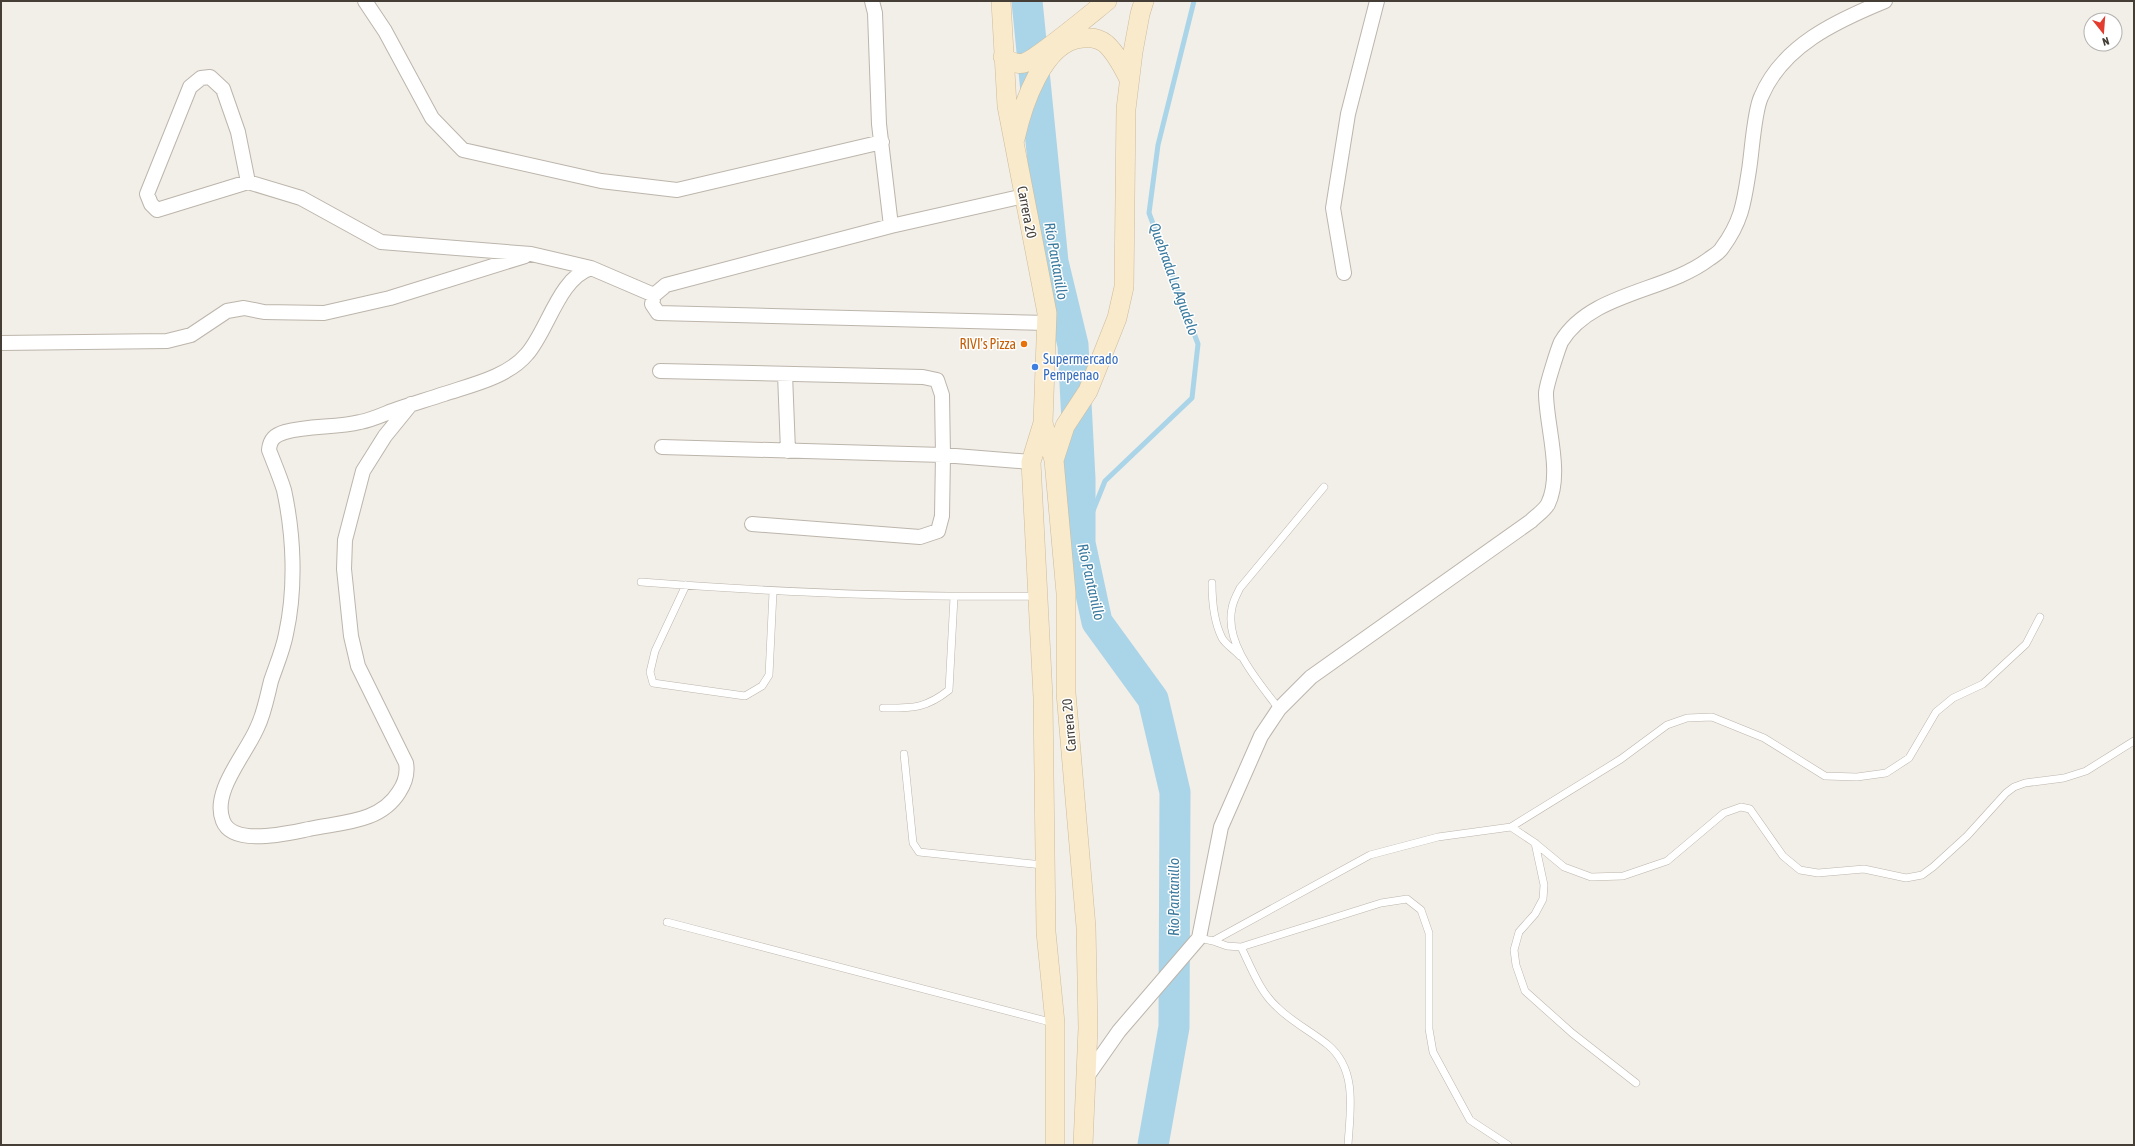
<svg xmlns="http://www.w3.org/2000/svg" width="2135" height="1146" font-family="'Asap Condensed',sans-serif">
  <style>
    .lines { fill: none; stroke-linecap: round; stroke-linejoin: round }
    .stream { stroke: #aad4e8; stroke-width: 5 }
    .river { stroke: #aad4e8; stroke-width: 31 }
    .service-casing { stroke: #bcb5ab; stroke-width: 8 }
    .minor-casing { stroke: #bcb5ab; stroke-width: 16 }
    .secondary-casing { stroke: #cdbc9c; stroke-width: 20 }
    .service { stroke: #fff; stroke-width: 7 }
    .minor { stroke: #fff; stroke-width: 14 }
    .secondary { stroke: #f9eacb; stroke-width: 19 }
    .food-dot { fill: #e8710a; stroke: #fff; stroke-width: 1.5 }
    .shop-dot { fill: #3f7fe0; stroke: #fff; stroke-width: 1.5 }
    .labels { text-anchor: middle; stroke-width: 3; stroke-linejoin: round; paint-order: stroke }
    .street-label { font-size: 14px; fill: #443e37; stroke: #fff }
    .food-label { font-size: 14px; fill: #c56008; stroke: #fff; text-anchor: end }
    .shop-label { font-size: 14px; fill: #366cbe; stroke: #fff; text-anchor: start }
    .water-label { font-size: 15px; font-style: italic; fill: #3a7a9e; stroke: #fff }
  </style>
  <rect width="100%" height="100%" fill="#f2eee8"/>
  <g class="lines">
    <path class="stream" d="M1080 543 1105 481 1192 398 1198 344 1149 213 1158 145 1194 1"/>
    <path class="river" d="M1027 1 1053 262 1073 345 1080 479V543L1097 622 1153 699 1175 792 1174 1027 1153 1145"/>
    <g class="service-casing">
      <path id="service" d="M641 582C773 592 905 598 1038 596
        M1212 583C1212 602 1214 622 1222 638 1226 645 1235 650 1240 656
        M686 585 655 651 650 672 653 683 745 696 762 686 769 675 773 592
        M883 708C912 708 925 709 949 690L954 597
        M1279 709C1259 682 1224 644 1232 608 1233 601 1237 594 1240 588L1324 487
        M904 754 913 843 919 852 1043 865
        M1511 827 1621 759 1667 725 1687 718 1712 717 1764 738 1825 776 1857 777 1886 773 1909 758 1936 712 1953 698 1983 684 2026 644 2040 617
        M1535 843 1544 885 1543 899 1535 914 1519 932 1514 950 1516 965 1525 991 1572 1033 1636 1083
        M667 922 1054 1023
        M1199 938 1213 941 1370 855 1438 837 1511 827 1535 843 1564 867 1591 877 1623 876 1667 861 1724 813 1741 807 1750 809 1783 856 1800 870 1818 873 1864 869 1906 878 1922 875 1933 867 1967 836 2006 793 2014 787 2025 783 2064 778 2086 771 2134 741
        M1213 941 1227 946 1241 947C1251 967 1260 992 1277 1007 1292 1022 1312 1032 1328 1045 1358 1070 1350 1111 1348 1145
        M1241 947 1381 903 1407 899 1421 910 1429 933V1029L1433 1052 1470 1120 1508 1145"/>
    </g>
    <g class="minor-casing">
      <path id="minor" d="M365 1 385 31 432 118 463 150 601 181 677 190 882 142
        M872 1 875 13 879 124 891 226
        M248 182 238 132 223 89 210 77 201 78 190 87 147 194 151 204 157 210 248 182 301 198 381 242 531 254 591 268 654 295
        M1024 196 891 226 666 285 654 295 652 304 658 313 1047 323
        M1344 273 1333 208 1348 114 1377 1
        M1 343 167 341 191 335 227 311 244 308 264 312 324 313 390 298 525 256
        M660 371 923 377 937 380 942 395 943 455 942 516 938 531 920 537 752 524
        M785 374 788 451
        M411 404 385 436 363 471 345 540 344 569 351 636 358 666 406 763C408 774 405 783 399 792 380 823 341 822 309 829 288 833 233 847 223 821 211 792 246 754 257 728 264 714 267 697 271 681 276 666 283 650 286 634 296 588 294 536 284 490 280 477 274 463 269 450 270 439 275 435 285 432 310 425 336 428 360 422 371 420 382 415 392 411 409 405 426 400 444 394 471 385 508 377 527 354 548 330 559 278 591 268
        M662 447 943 455 1031 462
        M1086 1078 1119 1031 1199 938 1221 827 1261 736 1279 709 1311 677 1531 521C1536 516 1545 510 1548 504 1563 473 1546 425 1546 393 1546 386 1558 349 1561 342 1591 292 1666 292 1709 259 1713 256 1719 253 1722 248 1742 221 1744 202 1749 170 1752 152 1754 112 1761 97 1782 46 1836 21 1885 1"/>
    </g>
    <g class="secondary-casing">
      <path id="secondary" d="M1001 1 1007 106 1047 313 1043 423 1031 462 1043 697 1046 932 1055 1023V1145
        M1003 57C1009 61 1016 65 1024 63 1037 59 1093 12 1107 1
        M1015 139C1022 107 1043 40 1083 38 1091 37 1099 38 1106 44 1116 53 1123 67 1129 79
        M1043 423 1054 460 1066 593V693L1086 927 1088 1028 1083 1145
        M1054 460 1065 426 1088 391 1104 351 1117 318 1124 287 1126 109 1133 52 1140 14 1144 1"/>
    </g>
    <use href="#service" class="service"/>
    <use href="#minor" class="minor"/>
    <use href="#secondary" class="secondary"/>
  </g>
  <circle class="food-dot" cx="1024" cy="344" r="4"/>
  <circle class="shop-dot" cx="1035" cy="367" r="4"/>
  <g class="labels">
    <g class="street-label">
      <text transform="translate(1027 212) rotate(79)" y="5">Carrera 20</text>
      <text transform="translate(1069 725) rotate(-95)" y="5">Carrera 20</text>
    </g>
    <g class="food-label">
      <text x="1016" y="349">RIVI's Pizza</text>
    </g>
    <g class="shop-label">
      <text x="1043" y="364">Supermercado<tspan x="1043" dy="16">Pempenao</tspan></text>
    </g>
    <g class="water-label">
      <text transform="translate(1056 261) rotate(80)" y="5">Río Pantanillo</text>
      <text transform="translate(1174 279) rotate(70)" y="5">Quebrada La Agudelo</text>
      <text transform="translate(1091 582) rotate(77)" y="5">Río Pantanillo</text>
      <text transform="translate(1174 897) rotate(-90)" y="5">Río Pantanillo</text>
    </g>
  </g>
  <rect width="2135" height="1146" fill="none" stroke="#443e37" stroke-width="4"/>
  <g transform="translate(2103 32) rotate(163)"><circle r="19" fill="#ffffff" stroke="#b4b2af"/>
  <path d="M0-3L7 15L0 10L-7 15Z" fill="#e33b2e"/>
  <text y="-6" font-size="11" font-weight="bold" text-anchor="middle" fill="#443e37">N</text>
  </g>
</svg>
